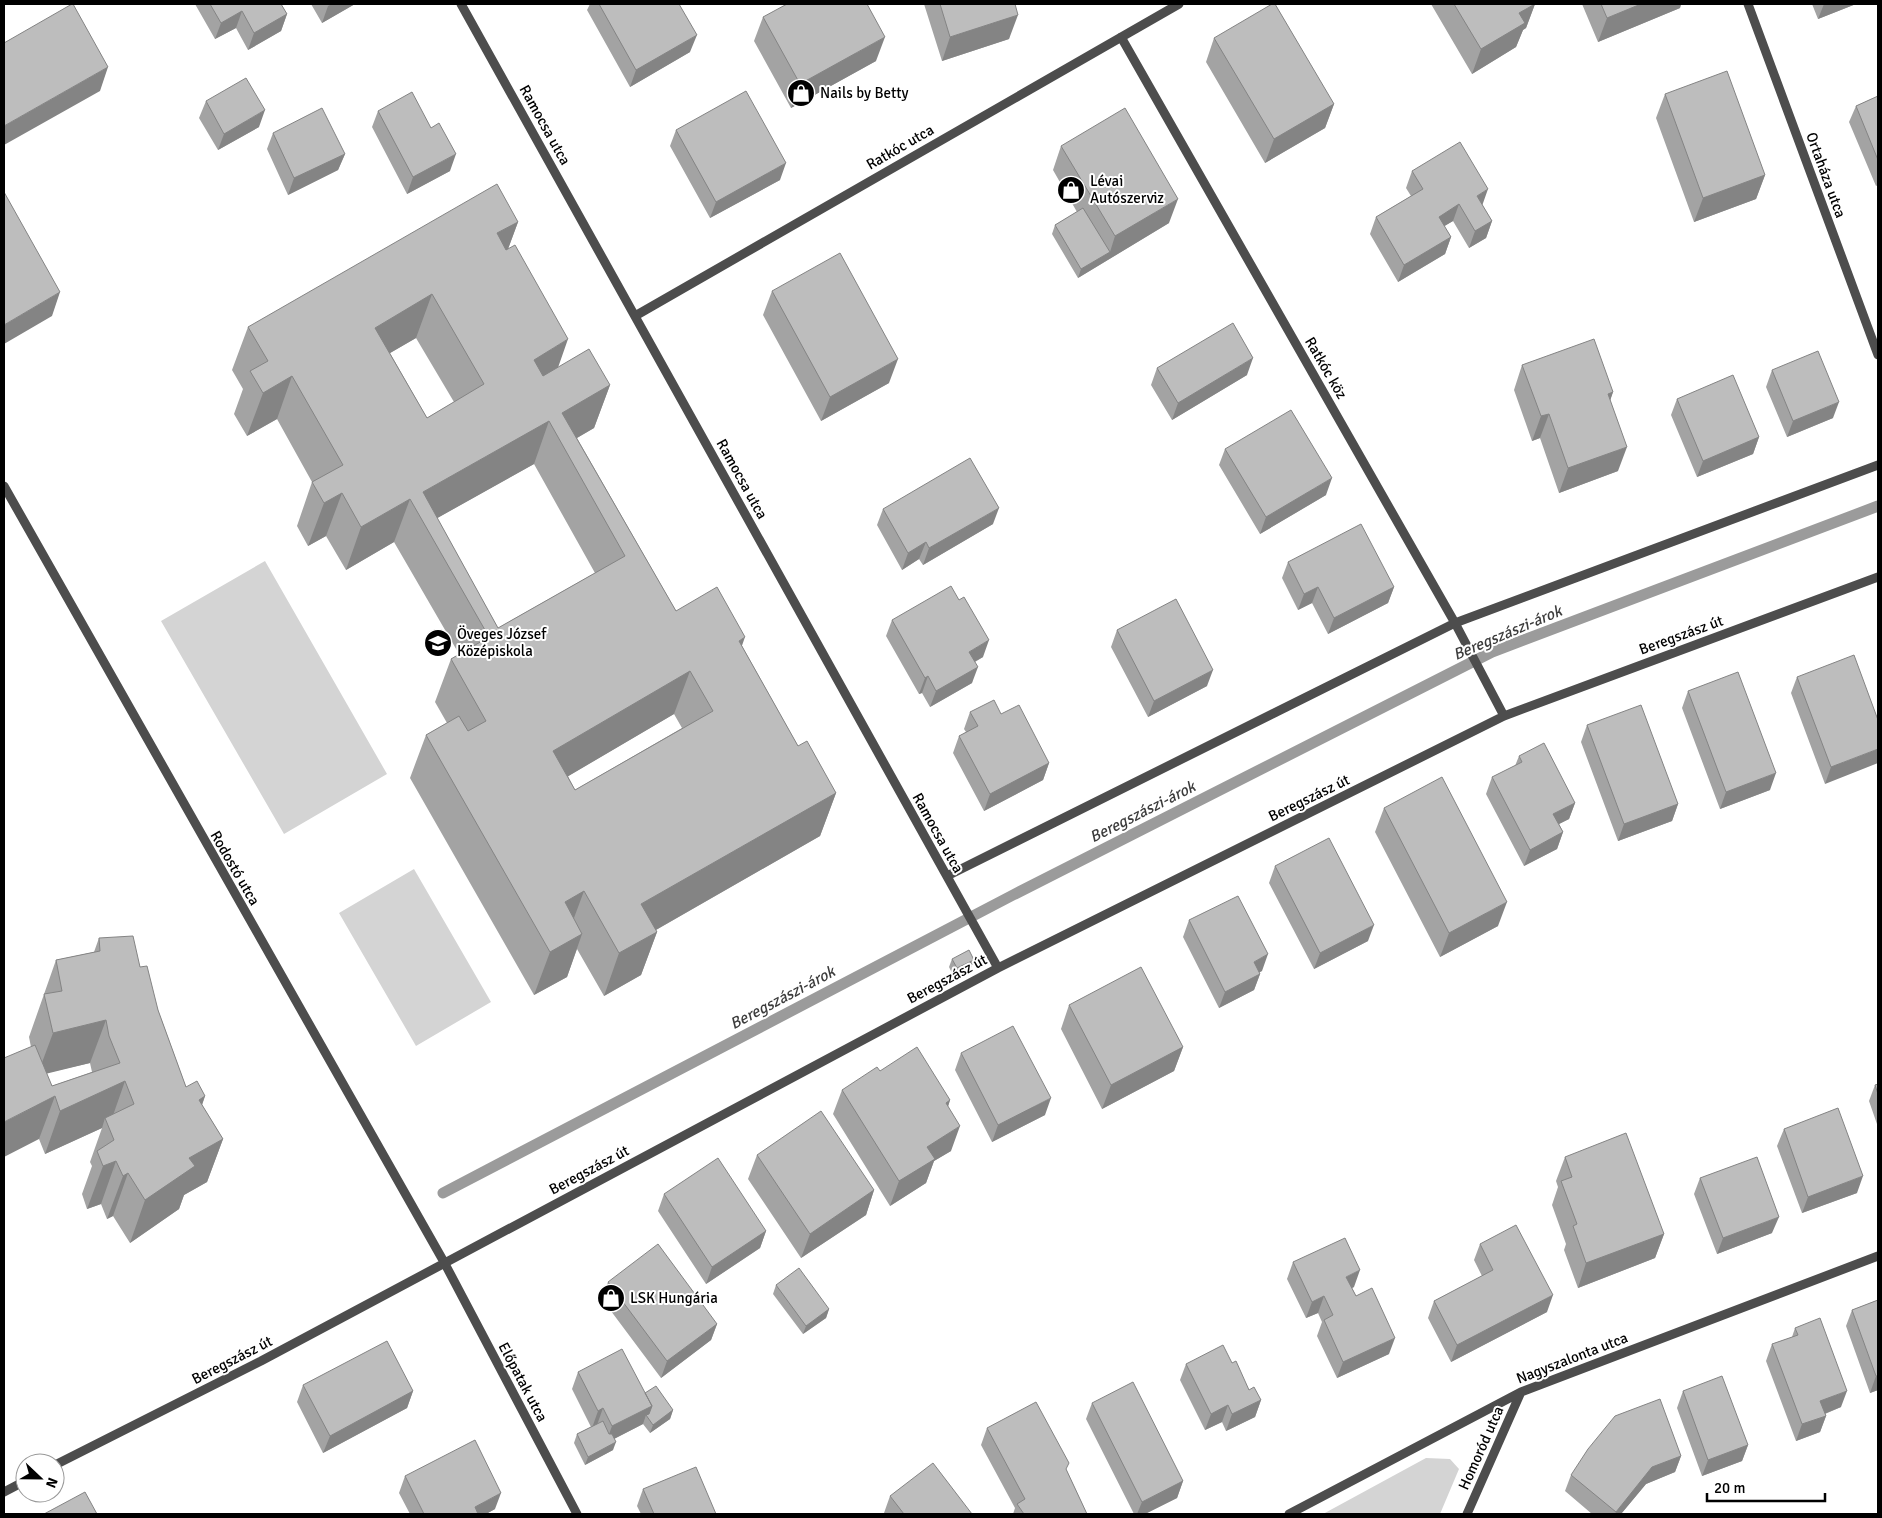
<svg xmlns="http://www.w3.org/2000/svg" width="1882" height="1518" font-family="Signika,sans-serif">
  <style>
    .green { fill: #d4d4d4 }
    .lines { fill: none; stroke-linecap: round; stroke-linejoin: round }
    .stream { stroke: #9b9b9b; stroke-width: 11 }
    .minor { stroke: #4d4d4d; stroke-width: 9 }
    .wall { fill: #a3a3a3; fill-rule: evenodd }
    .shaded-wall { fill: #848484 }
    .building { fill: #bdbdbd; stroke: #848484; fill-rule: evenodd }
    .labels { text-anchor: middle; stroke-width: 4; stroke-linejoin: round; paint-order: stroke }
    .poi-label { font-size: 15px; fill: #000; stroke: #fff; text-anchor: start }
    .street-label { font-size: 15px; fill: #000; stroke: #fff }
    .water-label { font-size: 16px; font-style: italic; fill: #3c3c3c; stroke: #fff }
  </style>
  <rect width="100%" height="100%" fill="#fff"/>
  <path class="green" d="M265 561 387 774 284 834 161 621Z
    M414 869 491 1002 416 1046 339 913Z
    M1426 1458 1450 1459 1459 1469 1440 1514H1323Z"/>
  <g class="lines">
    <path class="stream" d="M443 1193 1013 895 1492 652 1878 506"/>
    <path class="minor" d="M461 4 998 968
      M1748 4 1878 355
      M1121 37 1455 623 1504 716
      M635 316 1179 4
      M4 486 444 1262 577 1514
      M947 876 1455 623 1878 465
      M55 1465 261 1361 998 968 1504 716 1878 577
      M4 1492 25 1481
      M1289 1514 1521 1392 1878 1256
      M1467 1514 1521 1392"/>
  </g>
  <path class="wall" d="M195 4H281L287 14 281 31 248 50 236 28 215 39Z
    M311 4H355L322 23Z
    M590 4H679L690 52 630 87 587 10Z
    M924 4H1015L1009 39 942 61Z
    M1431 4H1535L1526 28 1523 30 1516 47 1472 74Z
    M1582 4H1681L1680 8 1598 42Z
    M1812 4H1856L1818 19Z
    M763 17 876 61 791 108 754 41Z
    M1214 38 1334 104 1325 128 1265 163 1206 62Z
    M1665 94 1765 175 1756 199 1694 222 1656 118Z
    M1878 96V185L1876 186 1849 122 1856 106Z
    M206 101 259 127 218 150 199 118Z
    M378 111 450 171 407 194 372 127Z
    M676 130 780 180 710 218 670 146Z
    M273 133 345 154 338 170 288 195 267 149Z
    M1061 146 1169 223 1078 278 1052 234 1055 225 1077 212 1053 170Z
    M1412 171 1482 205 1492 221 1486 238 1469 248 1453 221 1444 226 1451 237 1445 254 1398 282 1370 234 1376 217 1411 196 1406 188Z
    M518 222 508 249 558 367 610 385 594 428 577 438 676 611 742 646 798 746 836 793 820 836 656 930 657 932 641 975 604 996 577 949 567 977 534 995 410 778 426 735 447 723 435 702 451 659 459 654 394 542 346 570 326 536 308 546 297 526 312 482 277 419 247 436 234 414 243 389 232 370 248 327ZM416 338 454 402 427 418 390 353ZM534 464 595 573 498 628 437 518ZM674 714 682 728 575 790 568 776Z
    M772 291 889 383 821 421 763 315Z
    M1522 365 1613 392 1610 400 1618 471 1559 493 1540 438 1532 441 1514 390Z
    M1157 368 1247 375 1172 420 1151 385Z
    M1772 370 1833 418 1787 437 1766 387Z
    M1677 399 1759 437 1753 454 1697 477 1671 415Z
    M1225 449 1326 495 1260 534 1219 465Z
    M883 509 993 524 923 565 919 559 902 570 877 525Z
    M1288 562 1394 587 1388 603 1328 634 1312 603 1298 610 1282 578Z
    M892 620 983 657 975 662 972 683 930 707 922 693 919 694 886 636Z
    M1117 630 1207 686 1148 717 1111 647Z
    M1797 677 1878 720 1825 784 1791 693Z
    M1688 691 1770 790 1720 809 1682 708Z
    M970 712 1001 714 1049 763 1043 780 984 811 953 753 959 736 966 732 964 729Z
    M1587 725 1678 804 1672 821 1618 841 1581 742Z
    M1519 756 1575 803 1569 819 1559 824 1563 832 1557 849 1524 866 1486 794 1492 777 1515 766Z
    M1384 808 1498 926 1440 957 1375 832Z
    M1275 866 1368 941 1314 969 1269 883Z
    M1189 920 1262 971 1259 972 1260 974 1254 990 1219 1008 1183 937Z
    M99 938 140 967 158 1010 186 1087 205 1096 202 1105 223 1139 207 1182 184 1195 179 1209 130 1243 113 1216 107 1219 101 1204 87 1209 82 1194 92 1166 90 1162 102 1128 45 1154 39 1139 31 1047 29 1037 56 960 94 952ZM90 1063 92 1072 52 1086 46 1073Z
    M952 959 974 960 971 968 954 977 949 967Z
    M1069 1005 1183 1047 1174 1071 1102 1109 1061 1029Z
    M961 1053 1045 1115 992 1142 955 1070Z
    M880 1071 950 1100 948 1107 951 1151 934 1161 926 1183 890 1206 833 1114 842 1090Z
    M1878 1084V1127L1869 1101 1875 1085Z
    M1784 1129 1857 1193 1802 1213 1777 1146Z
    M757 1155 874 1190 866 1215 801 1258 748 1179Z
    M1565 1157 1664 1234 1655 1258 1578 1288 1564 1250 1566 1244 1552 1205 1558 1187 1556 1181Z
    M1700 1178 1772 1233 1717 1254 1694 1194Z
    M664 1194 766 1231 760 1248 706 1284 658 1211Z
    M1480 1244 1547 1312 1451 1362 1428 1318 1434 1301 1482 1276 1474 1260Z
    M1293 1262 1354 1287 1352 1288 1356 1296 1389 1354 1337 1378 1317 1336 1322 1322 1318 1313 1306 1318 1287 1279Z
    M608 1282 717 1324 711 1340 661 1378 602 1299Z
    M776 1285 829 1309 826 1318 803 1334 773 1294Z
    M1878 1300V1390L1870 1393 1846 1326 1852 1310Z
    M1795 1328 1841 1407 1825 1414 1826 1416 1820 1432 1796 1441 1766 1361 1772 1344 1792 1337Z
    M1232 1363 1249 1390 1261 1400 1255 1417 1226 1431 1222 1422 1205 1430 1180 1380 1186 1364Z
    M578 1372 645 1393 673 1410 670 1419 650 1433 643 1424 614 1439 613 1450 585 1465 574 1443 577 1434 591 1427 572 1389Z
    M303 1385 413 1391 407 1408 323 1453 297 1402Z
    M1683 1391 1748 1445 1742 1461 1702 1476 1677 1408Z
    M1092 1403 1183 1481 1177 1498 1145 1514H1134L1086 1419Z
    M987 1428 1066 1469 1087 1514H1013L1015 1508 981 1445Z
    M1681 1456 1675 1472 1646 1484 1621 1514H1592L1565 1491 1571 1475Z
    M405 1476 495 1509 486 1514H410L399 1493Z
    M643 1489 716 1514H641L637 1506Z
    M890 1496 972 1514H885L884 1513Z"/>
  <path class="shaded-wall" d="M332 4H355L322 23 328 6Z
    M1535 4 1526 28 1523 30 1516 47 1472 74 1481 49 1519 13Z
    M1641 4H1681L1680 8 1598 42 1607 18Z
    M1824 4H1856L1818 19Z
    M242 11 236 28 215 39 221 23Z
    M287 14 281 31 248 50 254 33Z
    M1018 15 1009 39 942 61 950 37Z
    M697 35 690 52 630 87 636 70Z
    M885 37 876 61 791 108 800 84Z
    M108 67 100 91 4 145V126Z
    M1334 104 1325 128 1265 163 1274 139Z
    M265 110 259 127 218 150 224 134Z
    M345 154 338 170 288 195 294 178Z
    M456 154 450 171 407 194 413 177Z
    M786 163 780 180 710 218 716 202Z
    M1765 175 1756 199 1694 222 1703 198Z
    M1488 189 1482 206 1477 196Z
    M1178 199 1169 223 1078 278 1081 269 1110 252 1115 236Z
    M1459 204 1453 221 1433 233 1439 217Z
    M1492 221 1486 238 1469 248 1475 231Z
    M518 222 502 265 497 233Z
    M1451 237 1445 254 1398 282 1404 265Z
    M60 292 52 316 4 344V325Z
    M432 294 416 338 359 371 375 328Z
    M568 339 553 382 518 403 534 360Z
    M1253 358 1247 375 1172 420 1178 403Z
    M898 359 889 383 821 421 830 397Z
    M292 376 277 419 247 436 263 393Z
    M610 385 594 428 563 446 562 413Z
    M1613 392 1605 416 1608 394Z
    M1839 402 1833 418 1787 437 1793 421Z
    M1549 414 1540 438 1532 441 1541 416Z
    M549 421 534 464 425 525 423 492Z
    M1759 437 1753 454 1697 477 1703 461Z
    M1627 447 1618 471 1559 493 1568 468Z
    M1332 478 1326 495 1260 534 1266 517Z
    M342 493 326 536 308 546 324 503Z
    M410 499 394 542 346 570 361 527Z
    M999 508 993 524 923 565 929 548Z
    M926 542 919 559 902 570 908 553Z
    M1318 587 1312 603 1298 610 1304 594Z
    M1394 587 1388 603 1328 634 1334 618Z
    M745 637 730 680 739 641Z
    M989 640 983 657 963 668 969 652Z
    M978 667 972 683 930 707 936 691Z
    M1213 670 1207 686 1148 717 1154 701Z
    M690 671 674 714 538 794 553 751Z
    M928 676 922 693 919 694 925 678Z
    M1878 749V763L1825 784 1831 767Z
    M1049 763 1043 780 984 811 990 794Z
    M1776 773 1770 790 1720 809 1726 792Z
    M836 793 820 836 626 947 641 904Z
    M1575 803 1569 819 1547 830 1553 814Z
    M1678 804 1672 821 1618 841 1624 824Z
    M1563 832 1557 849 1524 866 1530 850Z
    M584 891 568 934 565 902Z
    M1507 902 1498 926 1440 957 1449 933Z
    M1374 925 1368 941 1314 969 1320 953Z
    M657 932 641 975 604 996 619 953Z
    M582 934 567 977 534 995 550 952Z
    M1268 954 1262 971 1248 978 1254 962Z
    M974 960 971 968 954 977 957 968Z
    M1260 974 1254 990 1219 1008 1225 992Z
    M106 1020 90 1063 37 1076 53 1033Z
    M1183 1047 1174 1071 1102 1109 1111 1085Z
    M125 1081 110 1124 105 1118 102 1128 45 1154 60 1111Z
    M55 1096 39 1139 4 1157V1122Z
    M205 1096 190 1139 199 1100Z
    M1051 1098 1045 1115 992 1142 998 1125Z
    M950 1100 942 1124 946 1103Z
    M960 1126 951 1151 934 1161 926 1183 890 1206 899 1181 927 1147Z
    M223 1139 207 1182 184 1195 179 1209 130 1243 145 1200 189 1158Z
    M116 1161 101 1204 87 1209 103 1166Z
    M128 1173 113 1216 107 1219 123 1176Z
    M1863 1176 1857 1193 1802 1213 1808 1197Z
    M874 1190 866 1215 801 1258 810 1234Z
    M1779 1217 1772 1233 1717 1254 1723 1238Z
    M766 1231 760 1248 706 1284 712 1267Z
    M1664 1234 1655 1258 1578 1288 1586 1263Z
    M1360 1270 1354 1287 1340 1293 1346 1277Z
    M1553 1295 1547 1312 1451 1362 1457 1345Z
    M1324 1296 1318 1313 1306 1318 1312 1302Z
    M829 1309 826 1318 803 1334 806 1326Z
    M717 1324 711 1340 661 1378 667 1361Z
    M1395 1338 1389 1354 1337 1378 1343 1362Z
    M1876 1376H1878V1390L1870 1393Z
    M413 1391 407 1408 323 1453 330 1436Z
    M1847 1391 1841 1407 1814 1418 1820 1401Z
    M1261 1400 1255 1417 1226 1431 1232 1414Z
    M1228 1405 1222 1422 1205 1430 1211 1414Z
    M652 1406 648 1418 646 1415 643 1424 606 1443 612 1426Z
    M603 1408 597 1425 592 1428 598 1411Z
    M673 1410 670 1419 650 1433 653 1425Z
    M1826 1416 1820 1432 1796 1441 1802 1424Z
    M616 1442 613 1450 585 1465 588 1457Z
    M1748 1445 1742 1461 1702 1476 1708 1460Z
    M1681 1456 1675 1472 1646 1484 1621 1514H1615L1616 1512 1652 1467Z
    M1183 1481 1177 1498 1145 1514H1137L1142 1502Z
    M501 1493 495 1509 486 1514H472L475 1507Z"/>
  <path class="building" d="M72 4H73L108 67 4 126V43Z
    M210 4H281L287 14 254 33 242 11 221 23Z
    M599 4H679L697 35 636 70Z
    M787 4H867L885 37 800 84 763 17Z
    M940 4H1015L1018 15 950 37Z
    M1272 4H1275L1334 104 1274 139 1214 38Z
    M1454 4H1535L1519 13 1525 23 1481 49Z
    M1601 4H1641L1607 18Z
    M1727 71 1765 175 1703 198 1665 94Z
    M246 78 265 110 224 134 206 101Z
    M746 91 786 163 716 202 676 130Z
    M412 92 431 128 439 123 456 154 413 177 378 111Z
    M1878 96V160L1856 106Z
    M322 108 345 154 294 178 273 133Z
    M1125 108 1178 199 1115 236 1061 146Z
    M1460 142 1488 189 1477 196 1492 221 1475 231 1459 204 1439 217 1451 237 1404 265 1376 217 1423 189 1412 171Z
    M497 184 518 222 497 233 506 250 515 245 568 339 534 360 543 376 589 349 610 385 562 413 676 611 717 587 745 637 739 641 798 746 807 741 836 793 641 904 657 932 619 953 584 891 565 902 582 934 550 952 426 735 459 716 468 731 486 721 451 659 489 637 410 499 361 527 342 493 324 503 312 482 343 465 292 376 263 393 250 371 268 361 248 327ZM432 294 484 384 427 418 375 328ZM549 421 625 556 498 628 423 492ZM690 671 713 711 575 790 553 751Z
    M4 192 60 292 4 325Z
    M1083 208 1110 252 1081 269 1055 225Z
    M840 253 898 359 830 397 772 291Z
    M1233 323 1253 358 1178 403 1157 368Z
    M1594 339 1613 392 1608 394 1627 447 1568 468 1549 414 1541 416 1522 365Z
    M1818 351 1839 402 1793 421 1772 370Z
    M1733 375 1759 437 1703 461 1677 399Z
    M1291 410 1332 478 1266 517 1225 449Z
    M970 458 999 508 929 548 926 542 908 553 883 509Z
    M1361 524 1394 587 1334 618 1318 587 1304 594 1288 562Z
    M951 586 959 600 964 597 989 640 969 652 978 667 936 691 928 676 925 678 892 620Z
    M1176 599 1213 670 1154 701 1117 630Z
    M1854 655 1878 720V749L1831 767 1797 677Z
    M1738 672 1776 773 1726 792 1688 691Z
    M994 700 1001 714 1019 705 1049 763 990 794 959 736 978 726 970 712Z
    M1641 705 1678 804 1624 824 1587 725Z
    M1544 743 1575 803 1553 814 1563 832 1530 850 1492 777 1522 762 1519 756Z
    M1442 777 1507 902 1449 933 1384 808Z
    M1329 838 1374 925 1320 953 1275 866Z
    M1238 896 1268 954 1254 962 1260 974 1225 992 1189 920Z
    M133 936 140 967 147 966 158 1010 186 1087 197 1081 205 1096 199 1100 223 1139 189 1158 195 1166 145 1200 128 1173 123 1176 116 1161 103 1166 97 1151 114 1140 105 1118 134 1104 125 1081 60 1111 55 1096 4 1122V1058L35 1045 52 1086 120 1063 109 1036 106 1020 53 1033 44 994 62 991 56 960 100 951 99 938Z
    M969 950 974 960 957 968 952 959Z
    M1141 967 1183 1047 1111 1085 1069 1005Z
    M1013 1026 1051 1098 998 1125 961 1053Z
    M917 1047 950 1100 946 1103 960 1126 927 1147 935 1159 899 1181 842 1090 877 1067 880 1071Z
    M1878 1084V1094L1875 1085Z
    M1838 1108 1863 1176 1808 1197 1784 1129Z
    M821 1111 874 1190 810 1234 757 1155Z
    M1626 1133 1664 1234 1586 1263 1573 1226 1577 1224 1561 1181 1572 1177 1565 1157Z
    M1757 1157 1779 1217 1723 1238 1700 1178Z
    M718 1158 766 1231 712 1267 664 1194Z
    M1516 1225 1553 1295 1457 1345 1434 1301 1493 1270 1480 1244Z
    M1345 1238 1360 1270 1346 1277 1356 1296 1372 1288 1395 1338 1343 1362 1324 1320 1333 1315 1324 1296 1312 1302 1293 1262Z
    M658 1244 717 1324 667 1361 608 1282Z
    M799 1268 829 1309 806 1326 776 1285Z
    M1878 1300V1376H1876L1852 1310Z
    M1820 1318 1847 1391 1820 1401 1826 1416 1802 1424 1772 1344 1798 1335 1795 1328Z
    M387 1341 413 1391 330 1436 303 1385Z
    M1223 1345 1232 1363 1236 1361 1249 1390 1254 1387 1261 1400 1232 1414 1228 1405 1211 1414 1186 1364Z
    M622 1349 652 1406 612 1426 603 1408 598 1411 578 1372Z
    M1722 1376 1748 1445 1708 1460 1683 1391Z
    M1133 1382 1183 1481 1142 1502 1092 1403Z
    M656 1386 673 1410 653 1425 646 1415 649 1414 652 1406 645 1393Z
    M1660 1399 1681 1456 1652 1467 1616 1512 1571 1475 1588 1449 1615 1416Z
    M1036 1402 1069 1463 1066 1469 1087 1514H1024L1017 1504 1025 1499 987 1428Z
    M603 1421 609 1434H612L616 1442 588 1457 577 1434Z
    M475 1440 501 1493 475 1507 478 1514H424L405 1476Z
    M933 1463 972 1514H904L890 1496Z
    M696 1467 716 1514H654L643 1489Z
    M85 1492 97 1514H44Z"/>
  <defs>
    <g id="shop-disc" transform="scale(1.4375)"><circle r="9.5" fill="#000" stroke="#fff"/><path d="M-5-2.5h2.3a2.7 3.5 0 0 1 5.4 0H5L5.5 6h-11ZM-1.5-2.5h3a1.5 2.3 0 0 0-3 0Z" fill="#fff"/></g>
    <g id="school-disc" transform="scale(1.4375)"><circle r="9.5" fill="#000" stroke="#fff"/><path d="M0-5L7-2L0 1L-7-2ZM-4 1L0 2.5L4 1V4Q0 6-4 4Z" fill="#fff"/></g>
  </defs>
  <g fill-rule="evenodd">
    <use href="#shop-disc" x="801" y="93"/>
    <use href="#shop-disc" x="1071" y="190"/>
    <use href="#school-disc" x="438" y="643"/>
    <use href="#shop-disc" x="611" y="1298"/>
  </g>
  <g class="labels">
    <g class="poi-label">
      <text x="820" y="98">Nails by Betty</text>
      <text x="1090" y="186">Lévai<tspan x="1090" dy="17">Autószerviz</tspan></text>
      <text x="457" y="639">Öveges József<tspan x="457" dy="17">Középiskola</tspan></text>
      <text x="630" y="1303">LSK Hungária</text>
    </g>
    <g class="street-label">
      <text transform="translate(545 125) rotate(61)" y="5">Ramocsa utca</text>
      <text transform="translate(900 147) rotate(-30)" y="5">Ratkóc utca</text>
      <text transform="translate(1826 175) rotate(70)" y="5">Ortaháza utca</text>
      <text transform="translate(1326 368) rotate(60)" y="5">Ratkóc köz</text>
      <text transform="translate(742 479) rotate(61)" y="5">Ramocsa utca</text>
      <text transform="translate(1681 635) rotate(-20)" y="5">Beregszász út</text>
      <text transform="translate(1309 798) rotate(-26)" y="5">Beregszász út</text>
      <text transform="translate(938 833) rotate(61)" y="5">Ramocsa utca</text>
      <text transform="translate(235 868) rotate(60)" y="5">Rodostó utca</text>
      <text transform="translate(947 979) rotate(-28)" y="5">Beregszász út</text>
      <text transform="translate(589 1170) rotate(-28)" y="5">Beregszász út</text>
      <text transform="translate(1572 1358) rotate(-21)" y="5">Nagyszalonta utca</text>
      <text transform="translate(232 1360) rotate(-27)" y="5">Beregszász út</text>
      <text transform="translate(523 1382) rotate(62)" y="5">Előpatak utca</text>
      <text transform="translate(1481 1448) rotate(-66)" y="5">Homoród utca</text>
    </g>
    <g class="water-label">
      <text transform="translate(1507 632) rotate(-23)" y="6">Beregszászi-árok</text>
      <text transform="translate(1142 811) rotate(-27)" y="6">Beregszászi-árok</text>
      <text transform="translate(782 997) rotate(-28)" y="6">Beregszászi-árok</text>
    </g>
  </g>
  <rect width="1882" height="1518" fill="none" stroke="#000000" stroke-width="10"/>
  <g transform="translate(40 1478) rotate(112)"><circle r="24" fill="#ffffff" stroke="#999999"/>
  <path d="M0-4L9 19L0 12L-9 19Z" fill="#000000"/>
  <text y="-8" font-size="14" font-weight="bold" text-anchor="middle" fill="#000000">N</text>
  </g>
  <path d="M1707 1493v8h118v-8" fill="none" stroke="#000000" stroke-width="2.5"/>
  <text x="1714" y="1493" font-size="15" fill="#000000" stroke="#ffffff" stroke-width="4" paint-order="stroke">20 m</text>
</svg>
